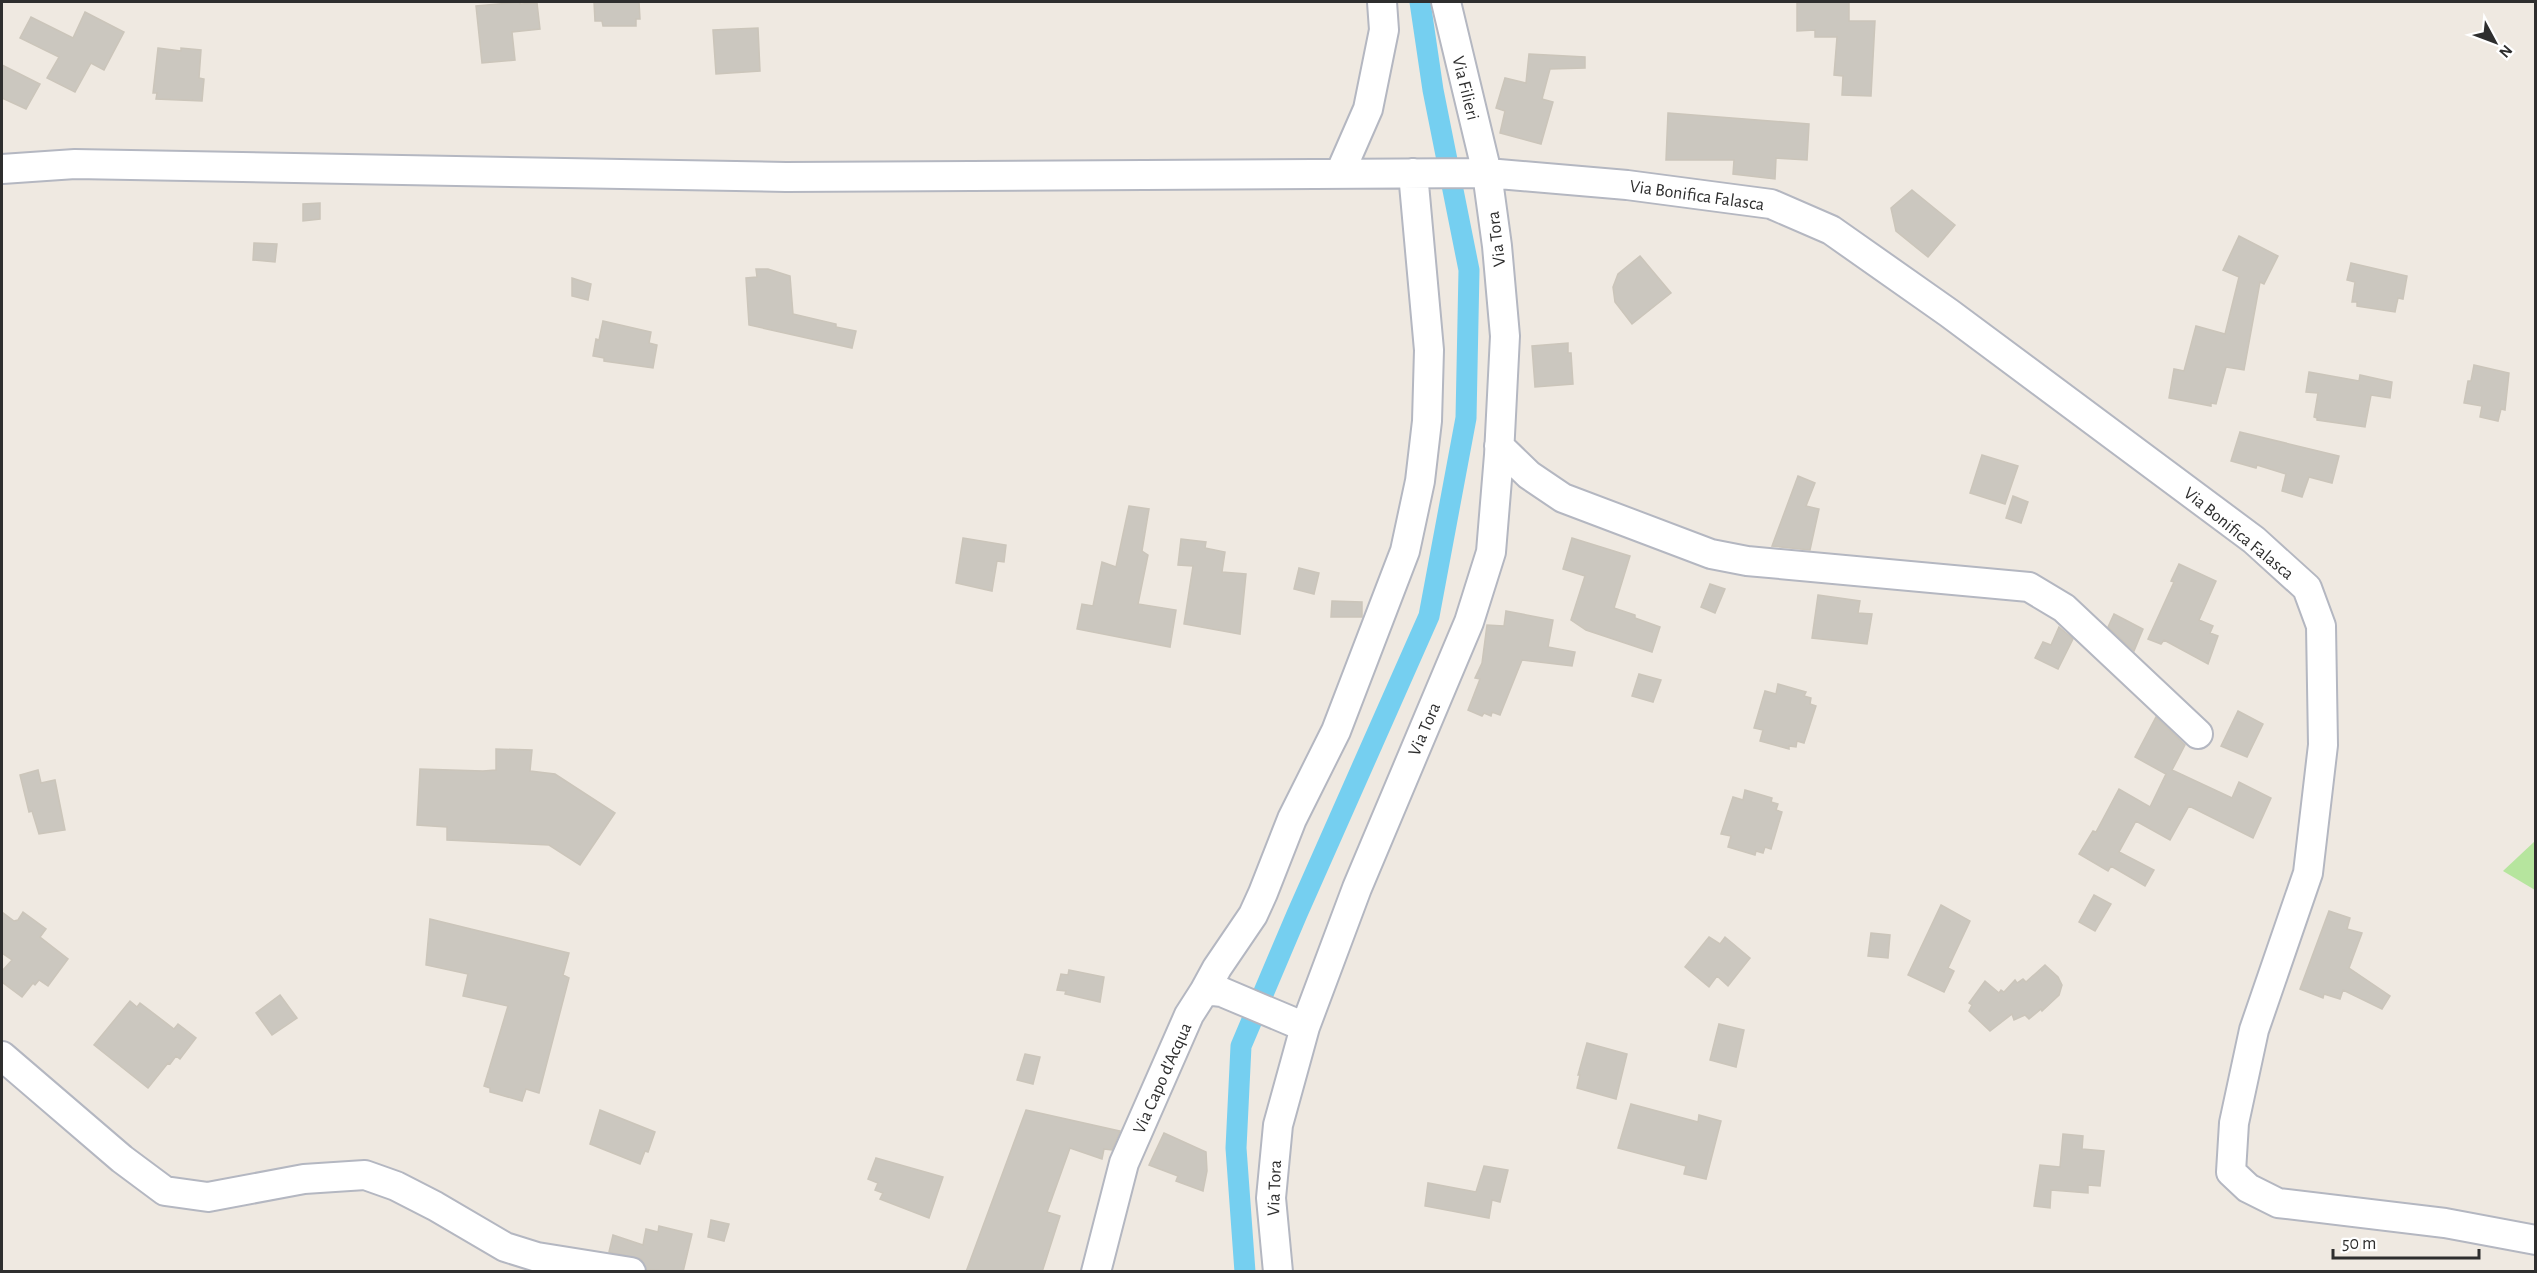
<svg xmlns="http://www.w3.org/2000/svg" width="2537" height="1273" font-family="'Alegreya Sans',sans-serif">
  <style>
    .green { fill: #b6e59e }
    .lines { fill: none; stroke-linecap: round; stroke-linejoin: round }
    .canal { stroke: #75cff0; stroke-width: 21 }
    .building { fill: #cbc7bf; stroke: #cbc5ba; stroke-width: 1.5 }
    .minor-casing { stroke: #b4b7c1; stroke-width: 32 }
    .minor { stroke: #fff; stroke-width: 28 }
    .labels { text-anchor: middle; stroke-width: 4.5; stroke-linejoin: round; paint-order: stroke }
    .street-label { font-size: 18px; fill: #2e2e2e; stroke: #fff }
  </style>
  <rect width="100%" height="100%" fill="#efe9e1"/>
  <path class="green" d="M2535 841V890L2503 871Z"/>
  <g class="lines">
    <path class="canal" d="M1245 1272 1236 1148 1241 1046 1297 914 1429 616 1466 418 1469 270 1433 90 1420 2"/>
  </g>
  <path class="building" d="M520 2V4L537 3 540 29 512 32 515 60 482 63 476 6Z
    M594 2H639L640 19H636V26H603L602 21H595Z
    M1797 2H1849V21H1875L1871 96 1842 95 1843 76 1834 75 1837 37H1815V30L1797 31Z
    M85 12 124 32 104 70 91 63 75 92 47 78 59 57 20 38 31 17 73 38Z
    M758 28 760 71 716 74 713 30Z
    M158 48 181 51V48L201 50 199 78 204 79 202 101 156 99 157 93H153Z
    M1529 54 1585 57V68L1550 69 1542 99 1553 102 1541 144 1500 133 1505 111 1496 108 1505 78 1526 83Z
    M2 65 40 84 26 109 2 98Z
    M1668 113 1809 124 1807 160 1776 158 1775 179 1733 174 1734 160H1666Z
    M1912 190 1955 225 1928 257 1896 231 1891 208Z
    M320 203V219L303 221V204Z
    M2239 236 2278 256 2264 284 2260 282 2244 370 2226 367 2216 404 2211 403V406L2169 398 2174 369 2184 371 2196 326 2225 334 2239 277 2223 270Z
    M254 243 277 244 275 262 253 260Z
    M1640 256 1671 293 1632 324 1615 302 1613 287 1618 274Z
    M2351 263 2407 276 2403 299 2398 298 2395 312 2357 306V302H2352L2355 282 2347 280Z
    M756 269H768L790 276 793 314 836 324V327L856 331 852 348 749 325 746 278 757 277Z
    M572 278 591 284 588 300 572 296Z
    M603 321 651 332 649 343 657 345 653 368 604 361V358L593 356 596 339 599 340Z
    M1568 343V353H1571L1573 384 1535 387 1532 346Z
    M2474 365 2509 373 2505 410 2501 409 2498 421 2480 417 2482 406 2464 403 2468 381H2471Z
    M2309 372 2359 381 2360 375 2392 382 2390 398 2371 395 2365 427 2317 420V418L2314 417 2318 393 2306 392Z
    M2240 432 2339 456 2332 483 2309 477 2302 497 2282 491 2286 474 2257 465 2256 468 2231 461Z
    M1982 455 2018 466 2005 504 1970 493Z
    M1798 476 1815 483 1806 506 1819 509 1810 550 1772 546Z
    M2013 496 2028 502 2021 523 2006 518Z
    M1129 506 1149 509 1142 551 1148 555 1138 604 1176 610 1170 647 1077 629 1082 604 1093 606 1102 562 1116 567Z
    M963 538 1006 545 1004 562 997 561 992 591 956 583Z
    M1572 538 1630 556 1614 608 1635 615V618L1660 627 1652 652 1586 630 1571 620 1585 576 1563 569Z
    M1181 539 1206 542 1205 548 1225 552 1222 572 1246 574 1240 634 1184 624 1193 566 1178 565Z
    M2179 564 2216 581 2199 620 2213 626 2210 633 2218 636 2208 664 2164 640 2161 644 2148 639 2174 582 2171 581Z
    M1299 568 1319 573 1314 594 1294 589Z
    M1710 584 1725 589 1715 613 1701 607Z
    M1818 595 1860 601 1858 613 1872 614 1867 644 1812 638Z
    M1332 601 1362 602V617H1331Z
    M1506 611 1553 620 1548 647 1575 652 1572 666 1522 660 1500 715 1492 712 1491 716 1484 713 1482 716 1468 710 1480 679 1475 678 1482 663 1487 625 1504 626Z
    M2114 614 2143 629 2134 651 2108 627Z
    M2059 627 2073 639 2058 669 2035 658 2043 642 2051 645Z
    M1639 674 1661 680 1653 702 1632 696Z
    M1778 684 1806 692 1804 696 1811 698 1810 704 1816 706 1804 743 1797 741 1796 747 1789 746V749L1760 741 1763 730 1754 728 1765 691 1776 694Z
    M2238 711 2263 724 2247 757 2221 746Z
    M2156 717 2185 745 2172 770 2232 798 2239 782 2271 798 2253 838 2189 806 2170 840 2136 821 2119 852 2154 870 2145 886 2111 866 2108 871 2079 854 2093 831 2096 832 2119 789 2150 807 2166 774 2135 757Z
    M496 749 532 750 530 771 555 774 615 813 580 865 549 845 447 840V827L417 825 420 769 483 771 496 770Z
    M38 770 41 783 55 780 65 830 39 834 32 811 29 812 20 775Z
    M1745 790 1772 798 1771 802 1778 804 1776 810 1782 812 1771 849 1765 847 1763 853 1756 851 1755 855 1728 847 1731 836 1721 834 1733 797 1743 800Z
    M2094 895 2111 904 2095 931 2079 922Z
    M1941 905 1970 921 1948 968 1954 971 1944 992 1908 975Z
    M2329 911 2350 918 2347 929 2362 933 2349 968 2390 996 2382 1009 2343 990 2340 999 2324 994 2323 998 2300 989Z
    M2 912 14 921 18 920 23 912 46 929 40 937 68 959 48 986 39 980 35 985 33 983 22 997 2 982V971L12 960 2 953Z
    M430 919 569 953 563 975 569 978 539 1093 526 1089 522 1101 490 1092V1088L484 1086 508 1006 463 996 468 974 426 965Z
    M1871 933 1890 935 1888 958 1868 956Z
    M1709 937 1720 944 1725 937 1750 958 1728 986 1717 976 1709 987 1685 967Z
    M2045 965 2058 977 2062 985 2059 995 2042 1011 2041 1009 2029 1019 2025 1015 2014 1020 2012 1014 1990 1031 1969 1011 1972 1005 1969 1003 1985 981 1999 993 2001 990 2004 992 2015 980 2017 983 2023 979 2026 982Z
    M1069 970 1104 977 1100 1002 1065 994 1066 991 1057 990 1061 974 1068 975Z
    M280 995 297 1018 272 1035 256 1013Z
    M130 1001 137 1007 140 1003 174 1029 178 1024 196 1038 180 1059 176 1056 170 1064 168 1063 148 1088 94 1045Z
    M1719 1024 1744 1030 1736 1067 1710 1060Z
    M1587 1043 1627 1054 1616 1099 1577 1088 1580 1075H1578Z
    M1025 1054 1040 1057 1033 1084 1017 1080Z
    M1631 1104 1698 1122 1699 1115 1721 1121 1706 1179 1684 1174 1686 1166 1618 1148Z
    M600 1110 655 1132 648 1152 645 1151 640 1164 590 1144Z
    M1026 1110 1120 1131 1112 1150 1104 1149 1102 1159 1070 1148 1047 1212 1060 1216 1042 1272H966Z
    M1164 1133 1206 1152 1207 1171 1203 1191 1176 1181 1178 1176 1149 1165Z
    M2063 1134 2083 1136 2082 1149 2104 1151 2100 1186 2088 1185V1193L2051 1190 2050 1208 2034 1206 2040 1165 2060 1167Z
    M876 1158 943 1177 929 1218 880 1199 883 1193 875 1190 878 1183 868 1179Z
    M1484 1166 1508 1170 1500 1202 1492 1200 1489 1218 1425 1206 1428 1183 1476 1192Z
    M711 1220 729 1224 724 1241 708 1237Z
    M659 1226 692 1234 683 1272 647 1270 641 1259 609 1252 613 1235 643 1245 646 1229 658 1232Z"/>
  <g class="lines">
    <g class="minor-casing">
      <path id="minor" d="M2 169 75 164 786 177 1487 173 1627 185 1771 204 1831 230 1949 313 2254 540 2307 588 2321 626 2323 745 2308 873 2254 1030 2234 1123 2231 1172 2248 1188 2278 1203 2445 1223 2536 1240
        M1340 173 1368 109 1384 30 1382 2
        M1499 446 1529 475 1563 498 1711 554 1747 561 2029 587 2064 608 2198 734
        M1205 990 1217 968 1253 915 1263 893 1292 819 1336 731 1405 551 1420 481 1427 421 1429 350 1413 173
        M2 1056 122 1159 165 1191 208 1197 304 1179 365 1175 396 1186 435 1206 505 1247 537 1257 631 1272
        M1096 1272 1124 1163 1189 1015 1205 990 1222 992 1305 1027
        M1278 1272 1271 1198 1278 1125 1305 1027 1357 888 1469 622 1491 552 1499 455 1505 336 1497 246 1487 173 1446 2"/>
    </g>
    <use href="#minor" class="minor"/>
  </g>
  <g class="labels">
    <g class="street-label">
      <text transform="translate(1466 88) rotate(76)" y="6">Via Filieri</text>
      <text transform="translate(1697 195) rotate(8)" y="6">Via Bonifica Falasca</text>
      <text transform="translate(1496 239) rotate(-97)" y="6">Via Tora</text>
      <text transform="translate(2239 533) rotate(39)" y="6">Via Bonifica Falasca</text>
      <text transform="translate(1424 729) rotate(-67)" y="6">Via Tora</text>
      <text transform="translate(1162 1078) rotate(-66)" y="6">Via Capo d'Acqua</text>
      <text transform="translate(1274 1188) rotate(-88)" y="6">Via Tora</text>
    </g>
  </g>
  <rect width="2537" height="1273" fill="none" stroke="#2e2e2e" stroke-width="6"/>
  <g transform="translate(2495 42) rotate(131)" stroke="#ffffff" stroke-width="4.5" paint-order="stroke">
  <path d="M0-4.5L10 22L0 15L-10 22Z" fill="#2e2e2e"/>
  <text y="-9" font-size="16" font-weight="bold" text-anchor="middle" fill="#2e2e2e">N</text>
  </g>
  <path d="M2333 1249v9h146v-9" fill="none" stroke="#2e2e2e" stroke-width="3"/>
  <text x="2342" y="1249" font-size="18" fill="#2e2e2e" stroke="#ffffff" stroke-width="4.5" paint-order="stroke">50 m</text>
</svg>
